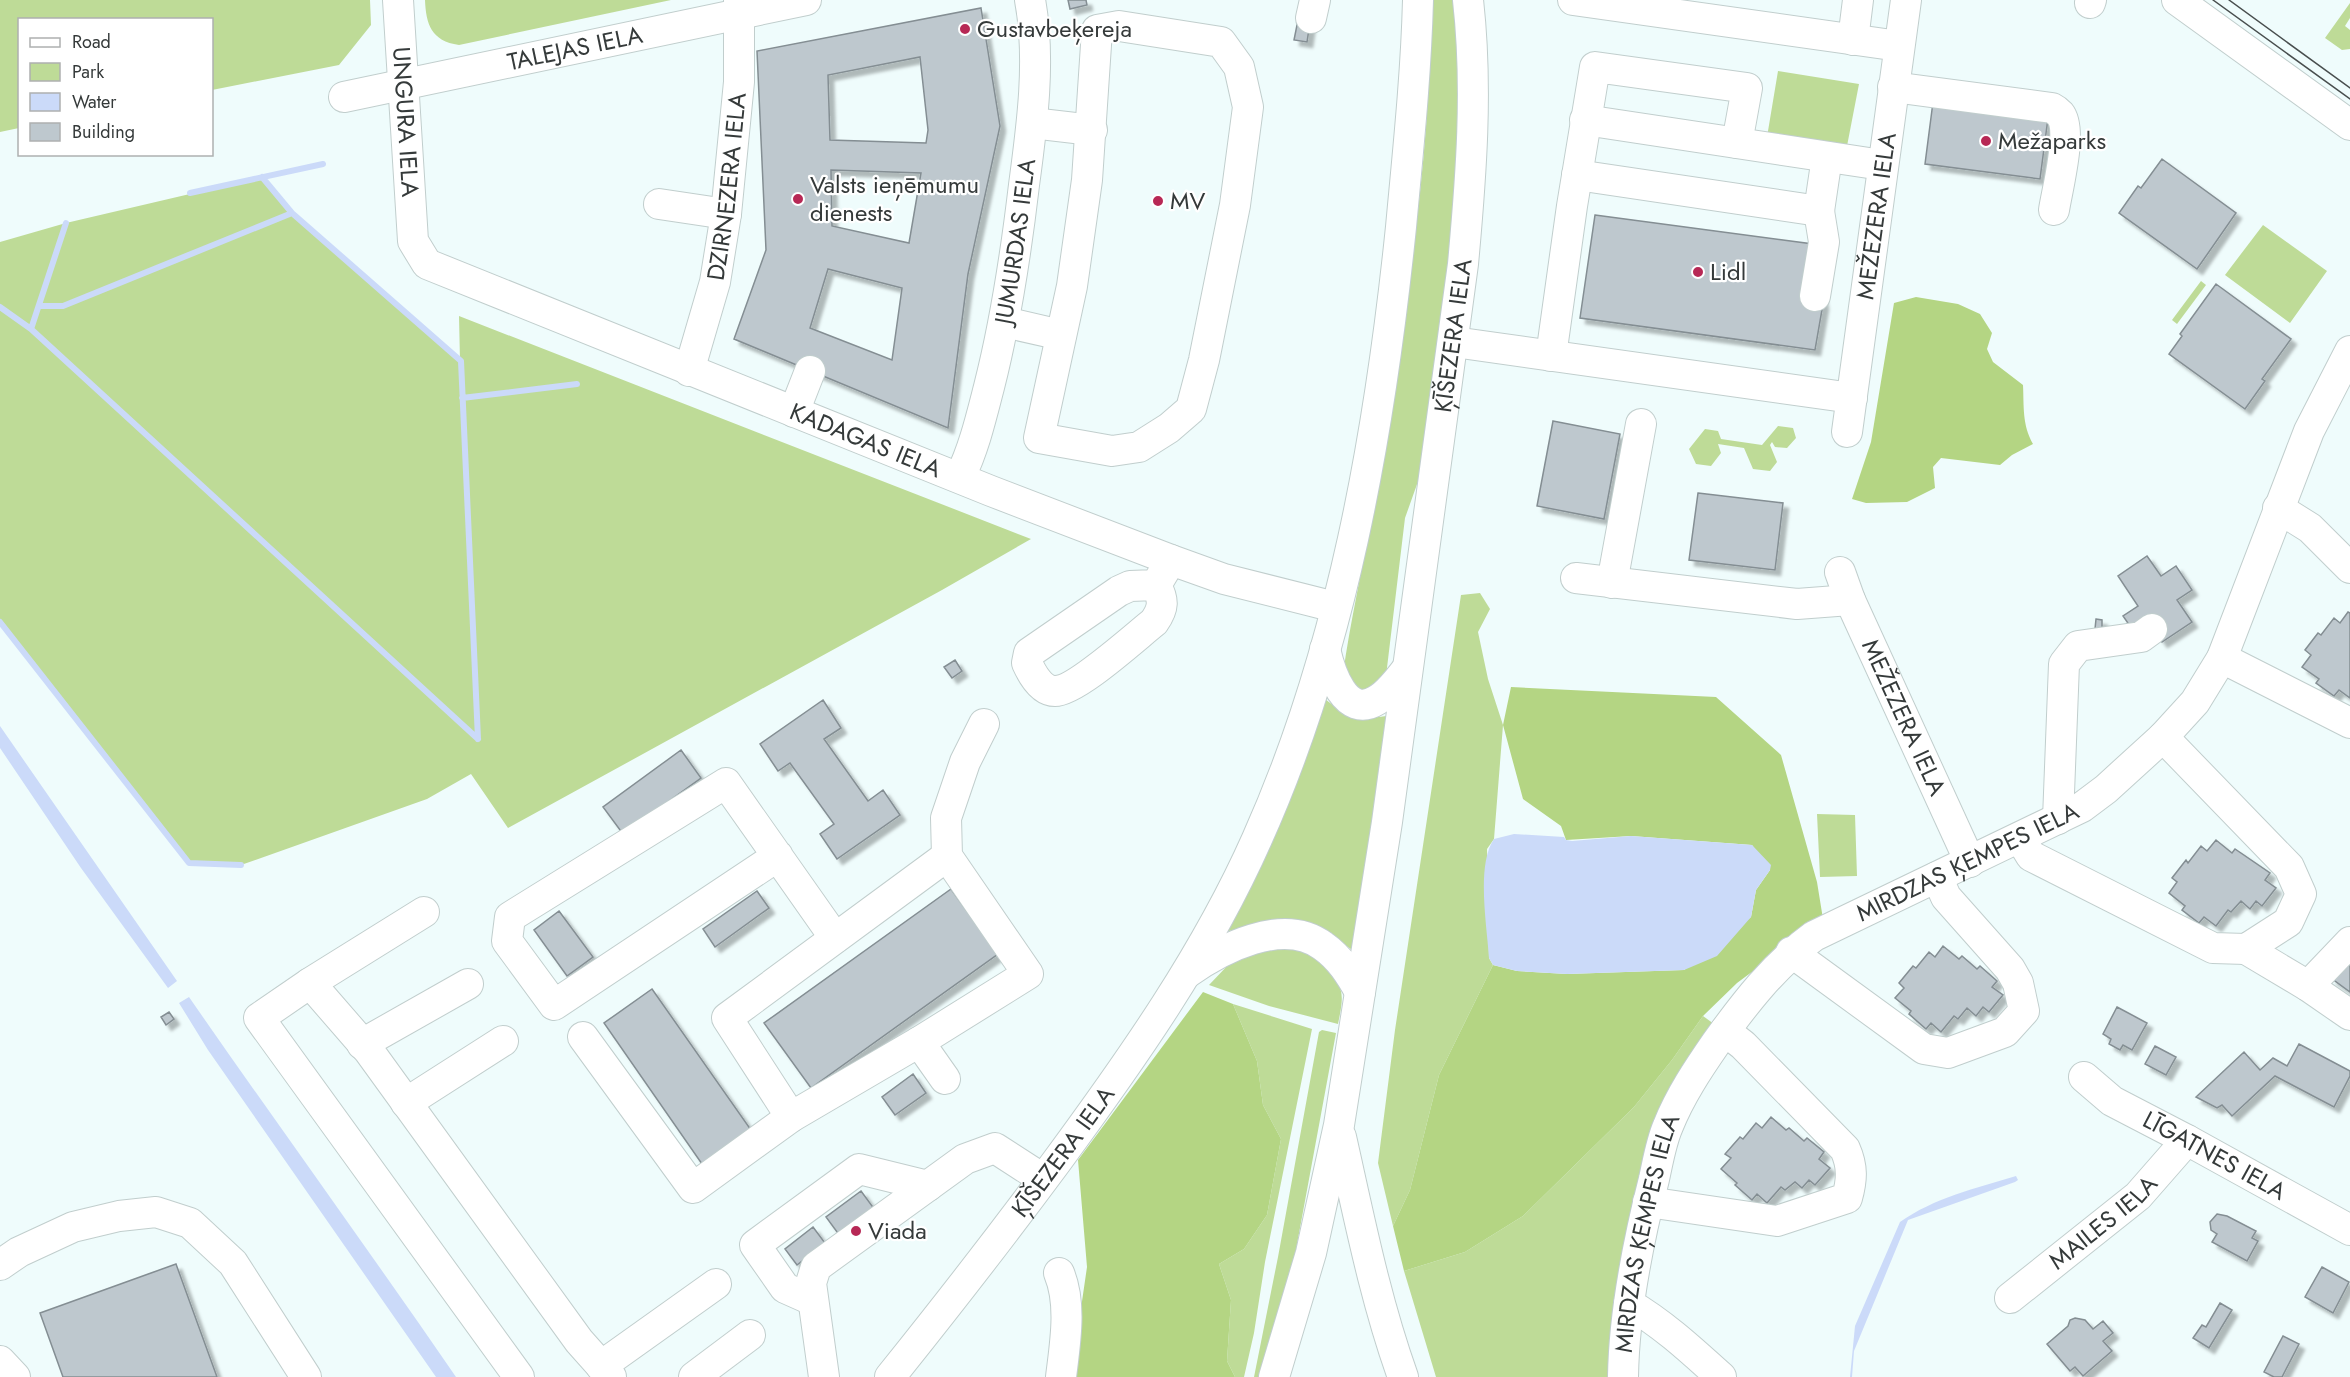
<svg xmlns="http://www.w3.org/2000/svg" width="2350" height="1377" font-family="Jost,sans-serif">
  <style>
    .green { fill: #bedb97 }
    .forest { fill: #b4d583 }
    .water { fill: #cbdaf9 }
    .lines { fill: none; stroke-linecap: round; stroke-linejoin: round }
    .stream { stroke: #cbdaf9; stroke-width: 6 }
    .building { fill: #bec8ce; stroke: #848e93; stroke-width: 1.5; fill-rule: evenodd; filter: url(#shadow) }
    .minor-casing { stroke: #c1cecd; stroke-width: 32 }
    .minor { stroke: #fff; stroke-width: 30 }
    .tram { stroke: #484e4e; stroke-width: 1.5 }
    .poi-dot { fill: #b72855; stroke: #fff; stroke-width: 2 }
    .labels { text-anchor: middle; stroke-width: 4.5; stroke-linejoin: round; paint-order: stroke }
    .poi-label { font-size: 24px; fill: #353a3a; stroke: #fff; text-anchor: start }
    .street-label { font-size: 24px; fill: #353a3a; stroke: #fff }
  </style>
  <defs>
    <filter id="shadow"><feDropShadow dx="5.5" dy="5.5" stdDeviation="1.5" flood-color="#0004"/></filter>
  </defs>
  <rect width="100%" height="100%" fill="#effcfc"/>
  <path class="green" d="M0 0H370L371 25 339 65 212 90V20H20L19 128 0 132Z
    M425 0H671L459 45C431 41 426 24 425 0Z
    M1431 0H1457L1459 137 1448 300 1426 459 1405 518 1386 676 1374 691 1356 690 1343 674C1350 623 1362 572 1370 522 1400 350 1431 174 1431 0Z
    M2350 3V18L2345 26 2350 30V49L2342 50 2325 38Z
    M1778 71 1859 84 1847 146 1767 137Z
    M262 177 292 213 460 361 459 316 1031 539 942 590 508 828 471 774 427 799 241 865 189 863 0 622V242L66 223Z
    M2263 225 2327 271 2290 323 2225 275Z
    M2201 281 2206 285 2177 324 2172 320Z
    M1778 426 1793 428 1796 438 1787 448 1775 447 1772 442 1770 445 1777 462 1770 471 1753 469 1744 448 1718 444 1721 453 1711 466 1696 464 1689 449 1705 429 1718 431 1721 439 1762 445Z
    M1480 593 1490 609 1478 632 1488 679 1503 725 1494 839 1487 849 1489 958 1493 965 1439 1075 1410 1190 1393 1226 1378 1163 1395 1030 1461 595Z
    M1325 699C1343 714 1364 720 1386 716L1354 951 1334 938 1267 923 1224 932Z
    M1817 814 1855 815 1857 876 1820 877Z
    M1284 945 1326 961C1343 991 1345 990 1338 1024L1269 1006 1209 985 1230 963 1250 951Z
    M1233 1004 1312 1029 1265 1262 1254 1333 1244 1377H1235L1227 1361 1231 1300 1219 1264 1244 1249 1267 1215 1281 1139 1263 1105 1257 1061Z
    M1703 1016 1714 1024 1687 1063 1613 1377H1436L1404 1271 1465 1252 1523 1216 1634 1107 1672 1060Z
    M1322 1030 1336 1033 1295 1255 1263 1377H1254L1278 1257 1319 1032Z"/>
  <path class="forest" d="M1916 297 1958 304 1980 314 1992 333 1987 349 1993 362 2023 385C2024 406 2022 425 2033 444L2012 455 2000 465 1941 458 1933 467 1935 488 1907 502 1866 503 1852 499 1871 442 1894 303Z
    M1511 687 1716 697 1781 755 1817 882 1823 919 1737 983 1703 1016 1672 1060 1634 1107 1523 1216 1465 1252 1404 1271 1393 1226 1410 1190 1439 1075 1493 965 1517 971 1567 974 1684 970 1751 917 1756 890 1770 870 1752 845 1631 836 1566 840 1561 826 1523 799 1503 725Z
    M1203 992 1233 1004 1257 1061 1263 1105 1281 1139 1267 1215 1244 1249 1219 1264 1231 1300 1227 1361 1235 1377H1071L1087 1267 1078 1160Z"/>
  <path class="water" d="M0 726 177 981 168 988 81 868 0 748Z
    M1514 834 1564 837 1566 840 1572 841 1631 836 1752 845 1771 865 1770 870 1756 890 1751 917 1717 956 1684 970 1567 974 1517 971 1493 965 1489 958C1487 926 1476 865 1494 839Z
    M189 997C277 1124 368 1249 456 1377H436L208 1050 179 1003Z
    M2016 1176 2018 1180 2015 1182 1908 1220 1854 1351 1852 1377H1850L1855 1326 1900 1222C1934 1198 1976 1188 2016 1176Z"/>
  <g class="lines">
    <path class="stream" d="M262 177 292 213 461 361 478 739
      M190 193 323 164
      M39 306H63L292 213
      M0 307 31 329 478 739
      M31 329 66 223
      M462 398 577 384
      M0 622 189 863 241 865"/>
  </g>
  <path class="building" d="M1068 0H1086L1087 5 1070 9Z
    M981 8 1000 126 968 274 948 428 734 339 766 250 757 51ZM920 57 928 130 926 143 830 140 828 75ZM831 170 921 173 909 243 832 226ZM828 269 902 288 892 360 810 328Z
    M1298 20 1310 22 1307 42 1294 40Z
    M1933 102 2048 118 2040 179 1925 164Z
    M2162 159 2236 213 2197 269 2119 213 2138 186 2141 188Z
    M1595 215 1813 244 1823 304 1815 350 1580 318Z
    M2216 284 2291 339 2262 379 2265 381 2245 409 2169 354 2182 336 2180 334Z
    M1553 421 1620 434 1604 519 1537 506Z
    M1698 493 1783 503 1775 570 1689 560Z
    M2147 556 2161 576 2176 566 2192 590 2177 600 2192 622 2162 642 2146 619 2132 629 2123 616 2138 606 2118 576Z
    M2348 612 2350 613V698L2339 690 2334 696 2316 683 2319 679 2302 667 2311 655 2305 650 2318 633 2321 635 2334 618 2340 623Z
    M2096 619 2102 620V629H2095Z
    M955 660 962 671 952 678 944 667Z
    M823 700 841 728 824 739 868 801 883 790 900 815 837 859 820 834 834 824 790 763 778 771 760 744Z
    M681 750 701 778 623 834 603 807Z
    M2216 840 2232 853 2235 849 2270 873 2265 880 2276 888 2262 906 2256 901 2250 909 2241 901 2231 912 2228 910 2216 926 2204 917 2199 923 2182 910 2185 906 2169 893 2177 882 2172 878 2186 860 2188 863 2201 846 2207 851Z
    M951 889 998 954 811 1088 764 1023Z
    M757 891 769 908 715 947 703 929Z
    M559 911 593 957 567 976 534 930Z
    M1943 946 1959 959 1962 956 1977 969 1980 966 1997 981 1992 987 2003 995 1989 1012 1983 1007 1976 1016 1967 1008 1958 1019 1954 1016 1941 1032 1931 1023 1926 1029 1909 1014 1911 1011 1895 998 1904 988 1899 983 1913 966 1916 968 1929 952 1935 957Z
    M2350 954V992L2331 978Z
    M652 989 751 1130 702 1164 604 1023Z
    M2117 1007 2147 1023 2132 1050 2123 1045 2120 1050 2109 1044 2111 1039 2103 1034Z
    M169 1012 174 1019 166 1025 161 1017Z
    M2299 1044 2350 1071V1076L2334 1107 2275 1076 2232 1116 2222 1105 2217 1108 2196 1097 2244 1052 2260 1070 2273 1058 2287 1066Z
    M2155 1046 2176 1057 2166 1075 2145 1064Z
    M913 1074 926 1093 895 1115 882 1097Z
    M1771 1117 1786 1130 1789 1128 1804 1141 1807 1138 1824 1152 1819 1159 1830 1168 1815 1185 1809 1180 1802 1188 1795 1182 1785 1190 1781 1187 1767 1203 1757 1194 1752 1200 1735 1185 1737 1183 1721 1169 1731 1158 1725 1154 1740 1137 1743 1139 1756 1123 1762 1128Z
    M861 1191 875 1210 840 1236 826 1217Z
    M2217 1214 2227 1216 2256 1231 2252 1238 2258 1241 2247 1261 2212 1242 2217 1234 2211 1230 2210 1222Z
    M813 1227 825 1243 797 1265 785 1249Z
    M176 1264 217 1377H63L40 1313Z
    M2322 1267 2349 1282 2333 1313 2305 1297Z
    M2220 1303 2232 1310 2209 1348 2193 1338 2202 1325 2206 1327Z
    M2075 1318 2085 1320 2093 1329 2103 1321 2113 1333 2103 1341 2112 1351 2083 1376 2075 1367 2070 1371 2047 1344 2068 1326 2070 1320Z
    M2283 1336 2299 1344 2282 1377H2274L2264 1372Z"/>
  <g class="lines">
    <g class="minor-casing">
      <g id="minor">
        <path id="s1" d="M398 0 413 241 427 264 991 491 1171 560 1224 579 1335 607"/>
        <path d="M1573 0 1899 46"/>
        <path d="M2177 0 2350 125"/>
        <path d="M2090 3 2091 0"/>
        <path d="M1311 18 1315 0"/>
        <path d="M1119 26 1221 42 1239 67 1248 107 1235 205 1204 360 1191 409 1169 428 1139 447 1112 451 1039 438 1072 286 1087 180 1097 30Z"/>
        <path d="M1853 40 1858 0"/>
        <path d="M1893 87 2052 108C2054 109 2059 113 2060 114 2073 130 2057 190 2054 210"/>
        <path id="s2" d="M344 97 806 0"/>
        <path d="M1585 120 1882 165"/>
        <path d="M1032 123 1092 130"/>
        <path d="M1577 175 1819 211 1827 157"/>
        <path d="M659 204 726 214"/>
        <path d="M1815 296 1824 242 1819 211"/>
        <path d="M1004 322 1061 335"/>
        <path d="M1454 342 1852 398"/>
        <path d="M1551 356 1572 206 1595 67 1747 88 1737 143"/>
        <path id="s3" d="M689 371 715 282 726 214 739 82V0"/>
        <path d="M794 412 810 371"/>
        <path id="s4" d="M1847 432 1906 0"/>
        <path id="s5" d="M960 477C974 448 981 418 989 387 1006 320 1016 253 1024 185 1032 126 1041 59 1030 0"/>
        <path d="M2278 508 2310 528 2350 568"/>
        <path id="s6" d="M1840 572 1850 600 1970 862"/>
        <path d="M1576 578 1797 604 1850 600"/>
        <path d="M1612 583 1641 424"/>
        <path d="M1156 585C1164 600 1164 608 1154 622 1135 637 1076 691 1055 691 1041 691 1032 674 1027 663L1029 653 1119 591 1130 586 1156 585 1171 560"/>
        <path d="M1325 649C1330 671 1345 720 1377 700 1389 693 1398 680 1407 669"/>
        <path d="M2222 658 2350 723"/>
        <path d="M2058 819 2064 664 2078 646 2141 637 2152 629"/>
        <path d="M2020 838 2031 856 2213 948 2246 949 2288 922 2301 894 2289 867 2163 737"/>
        <path d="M778 856 554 1005 507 941 510 917 726 783 835 938"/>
        <path d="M2246 949 2308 986 2350 1015"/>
        <path d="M1791 952 1924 1049 1948 1053 2005 1032 2024 1011 2018 983 2010 969 1946 897 1937 877"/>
        <path d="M1187 973C1221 949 1283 916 1323 946 1340 958 1350 974 1360 992"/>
        <path d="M310 983 424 912"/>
        <path d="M2308 986 2350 942"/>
        <path d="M583 1037 693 1188 791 1117 919 1042"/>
        <path d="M362 1044 468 984"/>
        <path id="s7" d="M2084 1077 2112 1101 2187 1140 2350 1230"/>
        <path d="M945 1079 919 1042 1028 974 947 856 946 818 965 762 984 724"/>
        <path d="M406 1103 503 1041"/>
        <path d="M791 1117 727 1018 947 856"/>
        <path d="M1341 1137C1359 1217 1375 1299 1403 1377"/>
        <path d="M1648 1202 1777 1221 1847 1198C1852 1180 1853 1167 1845 1149L1743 1045 1725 1031"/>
        <path d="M0 1265 19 1252 73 1227 119 1216 156 1212 190 1223 233 1263 306 1377"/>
        <path d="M1059 1273C1072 1304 1065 1344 1061 1377"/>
        <path id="s8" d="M2010 1298 2138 1196 2187 1140"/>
        <path d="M812 1300 785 1288 755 1245 859 1169 928 1186"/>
        <path d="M1629 1304C1663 1324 1691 1350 1721 1377"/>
        <path d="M0 1361 15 1377"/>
        <path d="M601 1366 716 1284"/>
        <path d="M519 1377 259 1018 310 983 369 1051 579 1341 611 1377"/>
        <path d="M694 1377 750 1335"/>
        <path d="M824 1377 811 1283 816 1267 965 1159 995 1148 1043 1179"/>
        <path id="s9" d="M890 1377C947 1306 1003 1234 1057 1161 1132 1059 1206 954 1257 839 1342 650 1380 432 1401 227 1408 151 1416 76 1418 0"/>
        <path id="s10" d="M1274 1377 1311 1253 1339 1125 1387 822 1463 264C1471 177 1478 88 1468 0"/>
        <path id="s11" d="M1623 1377C1624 1311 1638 1242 1654 1179 1658 1161 1661 1142 1668 1126 1680 1096 1698 1069 1716 1043 1745 1003 1774 965 1814 936L2082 807 2106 789 2163 737 2195 702 2222 658 2309 431 2350 351"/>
      </g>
    </g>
    <use href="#minor" class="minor"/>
    <path class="tram" d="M2213 0 2350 99
      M2229 0 2350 88"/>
  </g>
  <g class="poi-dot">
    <circle cx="965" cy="29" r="6"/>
    <circle cx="1986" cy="141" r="6"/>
    <circle cx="798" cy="199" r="6"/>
    <circle cx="1158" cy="201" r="6"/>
    <circle cx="1698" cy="272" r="6"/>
    <circle cx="856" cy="1231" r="6"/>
  </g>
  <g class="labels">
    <g class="poi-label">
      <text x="977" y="37">Gustavbeķereja</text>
      <text x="1998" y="149">Mežaparks</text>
      <text x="810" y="193">Valsts ieņēmumu<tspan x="810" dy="28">dienests</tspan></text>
      <text x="1170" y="209">MV</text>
      <text x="1710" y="280">Lidl</text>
      <text x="868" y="1239">Viada</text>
    </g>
    <g class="street-label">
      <text dy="8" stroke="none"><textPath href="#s2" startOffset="236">TALEJAS IELA</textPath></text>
      <text dy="8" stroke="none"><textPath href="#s1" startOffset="122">UNGURA IELA</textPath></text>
      <text dy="8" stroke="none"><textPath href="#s3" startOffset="189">DZIRNEZERA IELA</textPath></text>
      <text dy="8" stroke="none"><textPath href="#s4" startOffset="218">MEŽEZERA IELA</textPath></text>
      <text dy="8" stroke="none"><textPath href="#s5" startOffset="243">JUMURDAS IELA</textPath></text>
      <text dy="8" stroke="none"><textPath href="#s10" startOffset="1058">ĶĪŠEZERA IELA</textPath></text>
      <text dy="8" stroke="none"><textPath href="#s1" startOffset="741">KADAGAS IELA</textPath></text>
      <text dy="8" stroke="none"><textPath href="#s6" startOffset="159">MEŽEZERA IELA</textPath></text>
      <text dy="8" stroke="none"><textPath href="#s11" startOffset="668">MIRDZAS ĶEMPES IELA</textPath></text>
      <text dy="8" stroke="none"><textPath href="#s9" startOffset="284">ĶĪŠEZERA IELA</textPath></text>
      <text dy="8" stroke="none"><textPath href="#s7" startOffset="153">LĪGATNES IELA</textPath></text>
      <text dy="8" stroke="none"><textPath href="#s8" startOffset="120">MAILES IELA</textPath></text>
      <text dy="8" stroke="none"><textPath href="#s11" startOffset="146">MIRDZAS ĶEMPES IELA</textPath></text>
    </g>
  </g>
  <rect x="18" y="18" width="195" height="138" fill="#ffffff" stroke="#aeb0b0" stroke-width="1.5"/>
  <rect x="30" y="38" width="30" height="9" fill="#ffffff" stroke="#aeb0b0" stroke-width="1.5"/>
  <text x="72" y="48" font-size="18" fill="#353a3a">Road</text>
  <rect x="30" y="63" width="30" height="18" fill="#bedb97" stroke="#aeb0b0" stroke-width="1.5"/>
  <text x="72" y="78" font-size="18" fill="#353a3a">Park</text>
  <rect x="30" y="93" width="30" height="18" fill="#cbdaf9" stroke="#aeb0b0" stroke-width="1.5"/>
  <text x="72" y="108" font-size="18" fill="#353a3a">Water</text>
  <rect x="30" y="123" width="30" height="18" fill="#bec8ce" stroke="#aeb0b0" stroke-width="1.5"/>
  <text x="72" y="138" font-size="18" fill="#353a3a">Building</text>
</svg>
